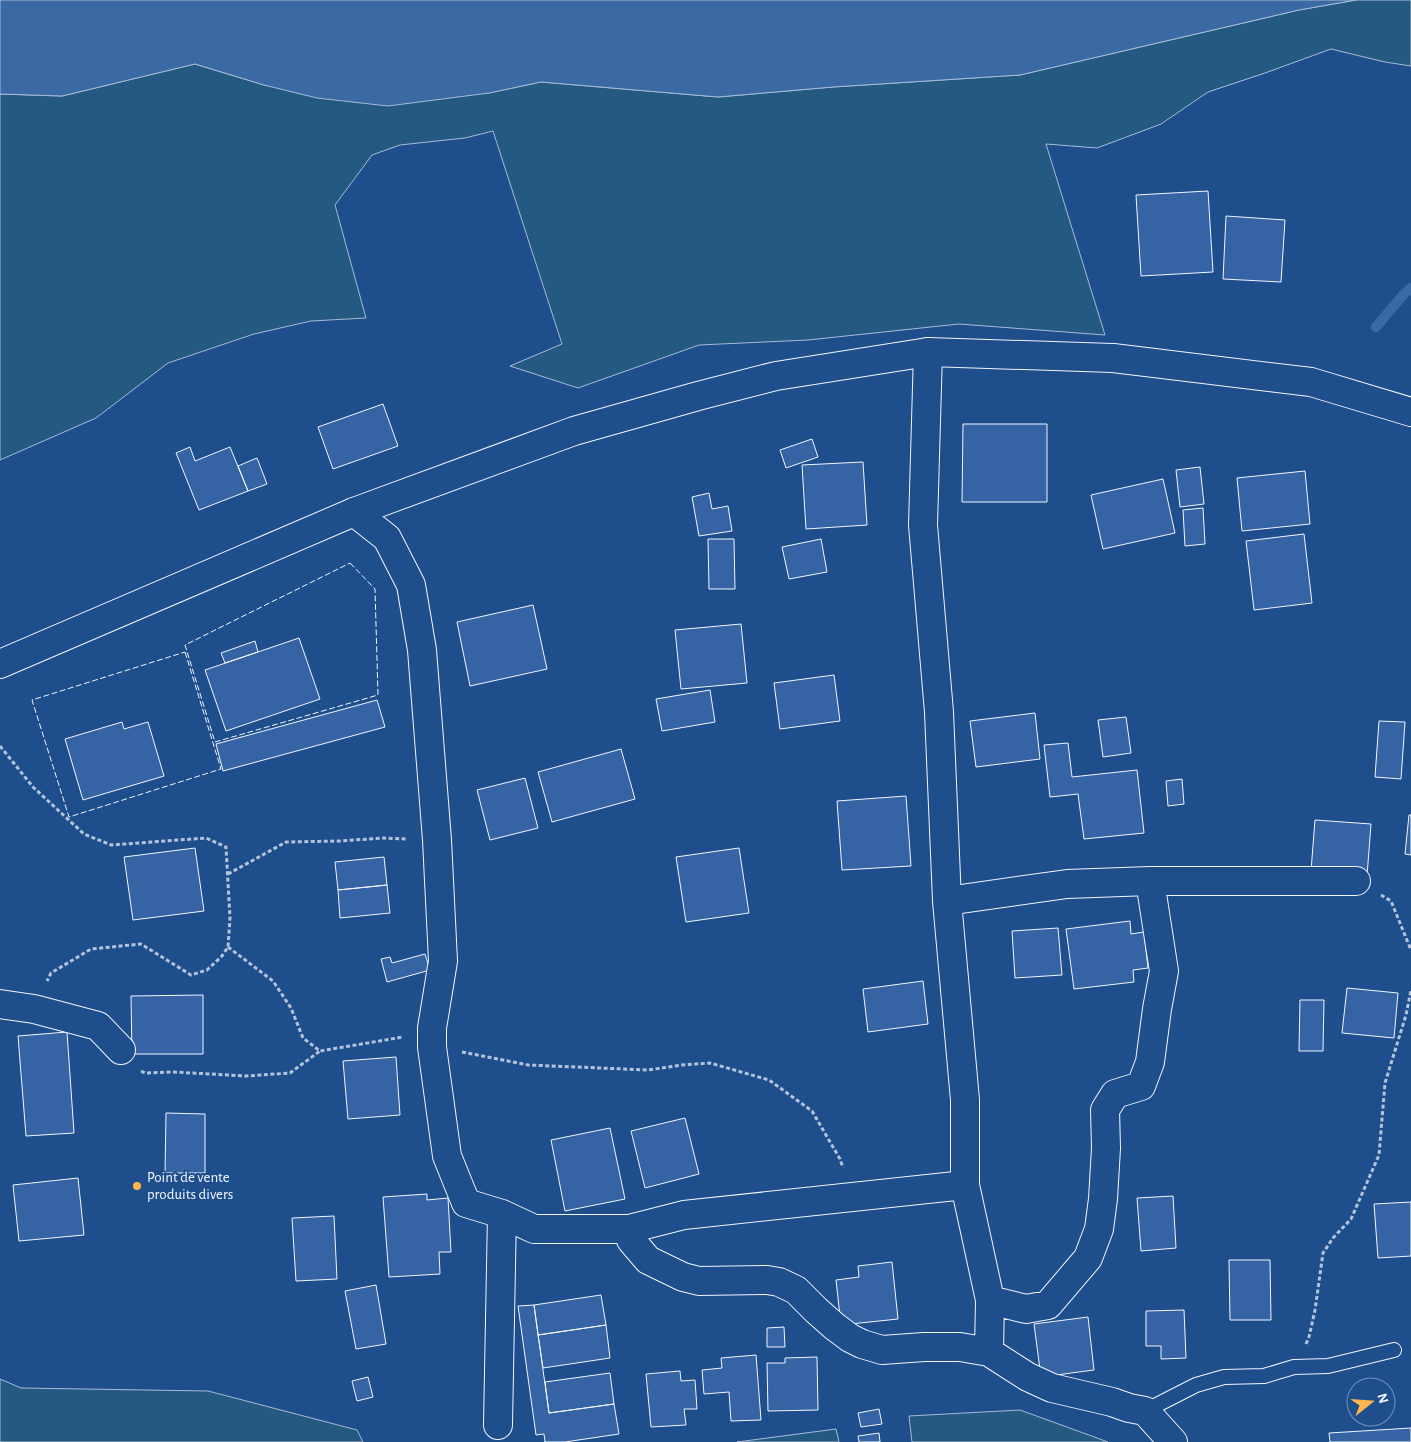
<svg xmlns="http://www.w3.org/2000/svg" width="1411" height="1442" font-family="'Alegreya Sans',sans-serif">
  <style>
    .green { fill: #245a82; stroke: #a8bbd7 }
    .water { fill: #3b69a3; stroke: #a8bbd7 }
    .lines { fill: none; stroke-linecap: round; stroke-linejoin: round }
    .stream { stroke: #3b69a3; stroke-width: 10 }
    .building { fill: #3563a3; stroke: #f2f6ff }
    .lane-casing { stroke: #f2f6ff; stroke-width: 16 }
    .street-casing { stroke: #f2f6ff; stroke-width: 30 }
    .highway-casing { stroke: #f2f6ff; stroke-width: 30 }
    .path { stroke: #b3c4dc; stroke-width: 3; stroke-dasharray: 4 2.5; stroke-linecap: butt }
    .lane { stroke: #1f4e8c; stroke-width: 14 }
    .street { stroke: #1f4e8c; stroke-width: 28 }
    .highway { stroke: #1f4e8c; stroke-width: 28 }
    .fence { stroke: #f2f6ff; stroke-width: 1; stroke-dasharray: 6 2.5; stroke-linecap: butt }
    .poi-dot { fill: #ffb74d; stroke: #1f4e8c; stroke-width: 2 }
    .labels { text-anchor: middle; stroke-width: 4; stroke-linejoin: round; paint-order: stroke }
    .poi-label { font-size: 15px; fill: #f2f6ff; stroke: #1f4e8c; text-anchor: start }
  </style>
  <rect width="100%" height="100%" fill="#1f4e8c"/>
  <path class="green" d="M1356 0H1411V66L1385 62 1331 49 1265 73 1208 92 1161 124 1097 148 1046 144 1105 335 959 324 808 340 699 345 578 388 510 366 562 344 493 131 465 138 400 145 372 155 335 205 366 318 311 321 254 334 168 363 96 418 0 460V94L62 96 195 64 264 85 489 93 541 82 718 97 833 87 1020 75 1299 10Z
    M0 1379 21 1388 208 1391 357 1430 363 1442H0Z
    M1020 1410 1108 1442H912L909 1416Z
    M836 1429 839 1442H737Z"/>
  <path class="water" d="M0 0H1356L1299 10 1020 75 833 87 718 97 541 82 489 93 388 106 317 98 264 85 195 64 62 96 0 94Z"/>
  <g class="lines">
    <path class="stream" d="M1376 327 1403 295 1411 288"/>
  </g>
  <path class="building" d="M1208 191 1213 272 1141 276 1136 195Z
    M1226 216 1285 220 1281 282 1223 279Z
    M383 404 398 446 333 469 318 427Z
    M963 424H1047V502H962Z
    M812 439 818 457 786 468 780 450Z
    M190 447 195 461 230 447 248 491 199 510 176 453Z
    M257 458 267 484 248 491 238 466Z
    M863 462 867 525 806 529 802 465Z
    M1200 467 1204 504 1180 507 1176 470Z
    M1305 471 1310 524 1242 531 1237 478Z
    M1163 479 1175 533 1103 549 1091 495Z
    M709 493 712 509 728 506 732 531 699 536 692 497Z
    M1203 508 1205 544 1185 546 1183 510Z
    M1304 534 1312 603 1254 610 1246 541Z
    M708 539H734L735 589H709Z
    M821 539 827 572 789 579 782 547Z
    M533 605 547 669 470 686 457 622Z
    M741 624 747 683 681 689 675 630Z
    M299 638 320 699 226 731 205 670Z
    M255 641 258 652 225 663 221 653Z
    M834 675 840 721 780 729 774 683Z
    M710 690 715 722 662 731 656 699Z
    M377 700 385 727 223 771 216 744Z
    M1035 713 1040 759 976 767 970 721Z
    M1126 717 1131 753 1103 757 1098 720Z
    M1379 721 1405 722 1401 779 1375 777Z
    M122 722 124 729 148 722 164 776 83 800 65 739Z
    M1068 743 1072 777 1137 770 1144 833 1084 839 1078 794 1050 797 1044 745Z
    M621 749 635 799 552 822 538 772Z
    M525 778 538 828 490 840 477 790Z
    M1182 779 1184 804 1168 806 1166 781Z
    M906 796 911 866 842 870 837 801Z
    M1409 815H1411V855L1405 854Z
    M1315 820 1371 824 1367 876 1311 871Z
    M195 848 204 911 133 920 124 857Z
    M739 848 749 913 686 922 676 857Z
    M384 857 387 885 338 890 335 862Z
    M387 885 390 913 340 918 338 890Z
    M1130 921 1131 934 1144 932 1148 968 1133 970 1134 982 1074 989 1066 929Z
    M1058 928 1062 975 1015 978 1012 931Z
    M425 954 430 970 387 982 381 959 390 957 392 963Z
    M923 981 928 1024 868 1032 863 989Z
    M1347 988 1398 993 1394 1038 1342 1033Z
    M203 995V1054H132L131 996Z
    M1300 1000H1324L1323 1051H1299Z
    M67 1032 74 1133 26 1136 18 1036Z
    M396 1057 400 1115 348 1119 343 1061Z
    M166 1113 205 1114V1173H165Z
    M685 1118 699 1174 645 1188 631 1131Z
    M610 1128 625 1199 565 1211 551 1140Z
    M78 1178 84 1235 19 1241 13 1185Z
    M427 1194V1200L448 1198 451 1252H439L440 1274 389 1277 383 1197Z
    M1173 1196 1176 1248 1141 1251 1137 1198Z
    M1411 1202V1256L1378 1258 1374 1204Z
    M334 1216 337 1279 296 1281 292 1218Z
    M1229 1260H1270L1271 1320H1230Z
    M892 1262 898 1319 841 1325 836 1280 859 1277 858 1266Z
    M376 1285 386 1344 356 1349 345 1291Z
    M601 1295 606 1325 538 1335 534 1305Z
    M534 1305 549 1413 614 1404 619 1434 565 1442H545L544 1434 536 1435 518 1306Z
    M1184 1310 1186 1358 1161 1359V1346H1146V1311Z
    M1088 1317 1094 1370 1041 1377 1034 1324Z
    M606 1325 610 1358 543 1368 538 1335Z
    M784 1327 785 1347H767V1328Z
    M756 1355 761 1420 731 1421 729 1392 704 1394 702 1370 722 1368 721 1358Z
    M817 1357 818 1410 768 1411 767 1363H785V1358Z
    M680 1371 681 1381 695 1380 697 1409H684L686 1425 651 1427 646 1374Z
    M610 1373 614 1404 549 1413 545 1382Z
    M368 1377 373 1397 357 1401 352 1381Z
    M879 1409 882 1424 861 1427 858 1413Z
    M1411 1428V1442H1330L1329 1433Z
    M879 1433 880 1442H859L858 1436Z"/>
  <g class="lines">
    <g class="lane-casing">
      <path id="lane" d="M1145 1411 1196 1385 1224 1377 1264 1376 1294 1367 1328 1366 1394 1350"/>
    </g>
    <g class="street-casing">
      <path id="street" d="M928 352 923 525 939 712 947 901 965 1100V1185
        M354 512 387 538 411 585 422 650 437 840 443 961 432 1028V1047L447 1156 466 1203 502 1214 534 1229H629L684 1215 965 1185 990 1300 989 1352 1028 1377 1052 1388 1112 1402 1129 1408 1145 1411 1173 1442
        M947 901 1067 884 1150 881H1356
        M0 1004 34 1009 98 1026 121 1050
        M629 1229 631 1240 648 1260 683 1277 699 1281 767 1280 779 1282 796 1290 816 1310 834 1326 850 1338 862 1344 882 1350 924 1347H960L989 1352
        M990 1300 1026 1309 1048 1305 1088 1258 1099 1229 1103 1199 1106 1148 1105 1110 1115 1094 1141 1086 1150 1062 1157 1009 1164 971 1150 881
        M498 1425 502 1214"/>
    </g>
    <g class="highway-casing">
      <path id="highway" d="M0 664 354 512 574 431 698 396 776 376 928 352 1113 358 1311 382 1411 412"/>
    </g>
    <path class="path" d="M0 746 33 787 84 834 111 845 206 838 226 847 230 918 228 947 222 956 207 970 191 975 141 944 91 949 51 973 47 981
      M228 874 286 842 340 841 383 838 406 839
      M1381 895 1391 901 1411 950
      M228 947 273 981 291 1008 303 1038 320 1051 403 1037
      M462 1052 528 1065 648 1070 682 1065 710 1063 769 1080 812 1111 840 1159 843 1168
      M141 1071 145 1073 174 1072 246 1076 290 1073 320 1051
      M1306 1344 1309 1337 1315 1310 1323 1253 1333 1238 1351 1219 1379 1155 1385 1083 1406 1015 1411 990"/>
    <use href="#lane" class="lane"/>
    <use href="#street" class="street"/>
    <use href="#highway" class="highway"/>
    <path class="fence" d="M350 563 375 589 378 695 215 742 185 645Z
      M185 652 221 769 69 817 32 700Z"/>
  </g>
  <circle class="poi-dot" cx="137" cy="1186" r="5"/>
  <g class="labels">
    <g class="poi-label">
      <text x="147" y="1182">Point de vente<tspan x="147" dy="17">produits divers</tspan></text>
    </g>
  </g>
  <g transform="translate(1371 1402) rotate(73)"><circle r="24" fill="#1f4e8c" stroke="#7391ba"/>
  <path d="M0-4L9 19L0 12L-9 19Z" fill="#ffb74d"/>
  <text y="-8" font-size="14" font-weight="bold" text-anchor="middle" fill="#f2f6ff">N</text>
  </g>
</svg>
